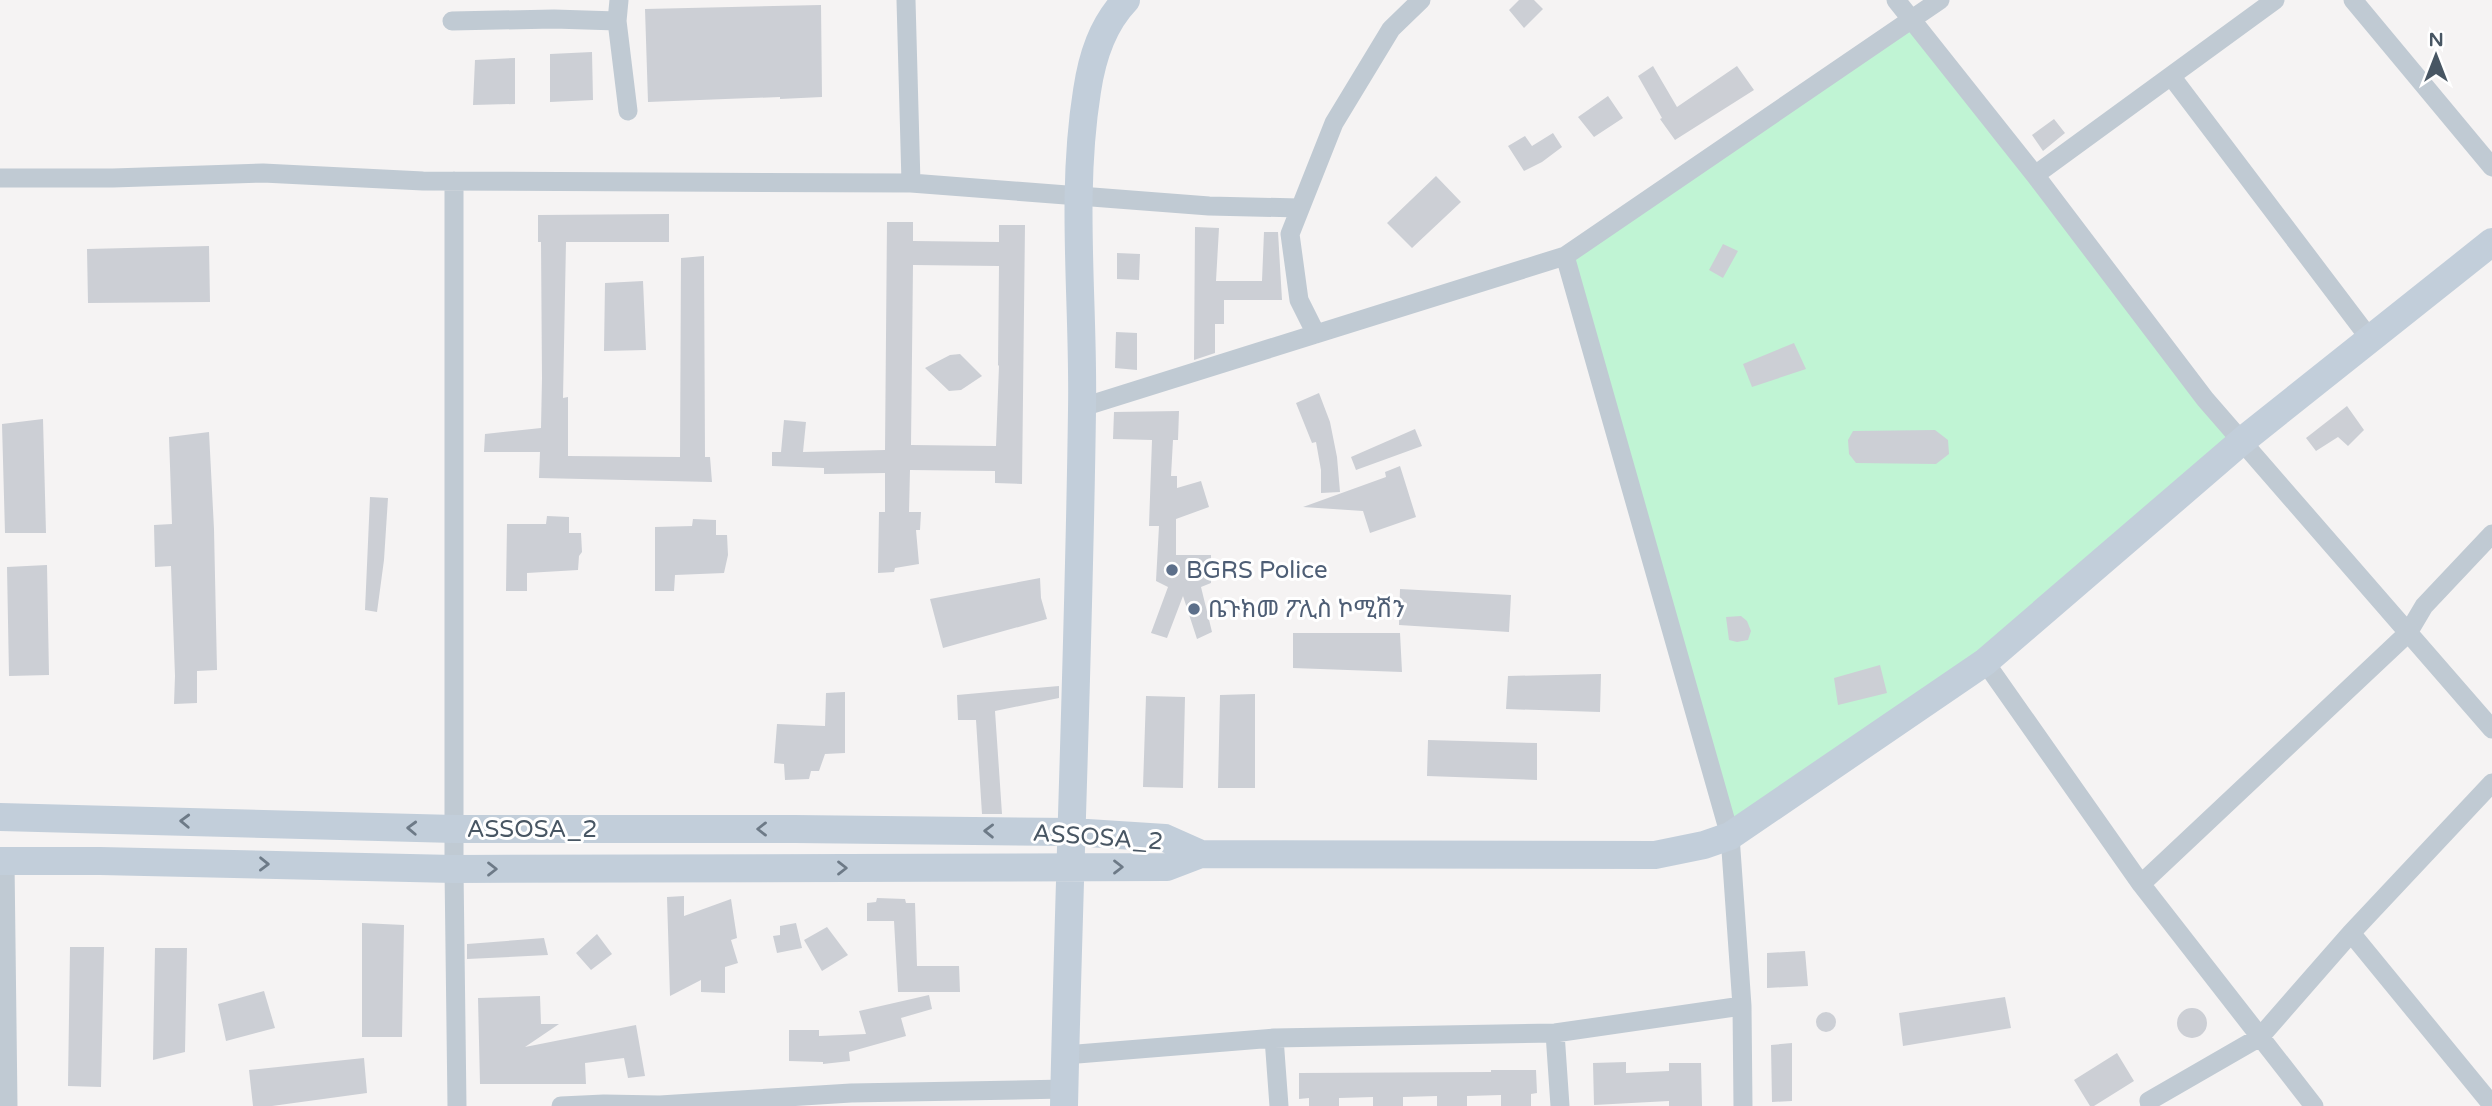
<svg xmlns="http://www.w3.org/2000/svg" width="2492" height="1106" font-family="'Varela Round','Noto Sans Ethiopic',sans-serif">
  <style>
    .green { fill: #c0f4d4 }
    .building { fill: #cccfd5; fill-rule: evenodd }
    .lines { fill: none; stroke-linecap: round; stroke-linejoin: round }
    .street { stroke: #c0cad3; stroke-width: 19 }
    .secondary { stroke: #c2ceda; stroke-width: 28 }
    .oneway { stroke: #6d7a87 }
    .service-dot { fill: #5c6f8a; stroke: #fff; stroke-width: 2.5 }
    .labels { text-anchor: middle; stroke-width: 6; stroke-linejoin: round; paint-order: stroke }
    .service-label { font-size: 24px; fill: #4e5e75; stroke: #fff; text-anchor: start }
    .street-label { font-size: 24px; fill: #485663; stroke: #fff }
  </style>
  <rect width="100%" height="100%" fill="#f5f3f3"/>
  <path class="green" d="M1916 24 2247 441 1976 671 1727 831 1566 258Z"/>
  <path class="building" d="M1519 0H1534L1543 9 1524 28 1509 10Z
    M821 5 822 97 780 99V97L648 102 645 9Z
    M592 52 593 100 550 102V54Z
    M515 58V104L473 105 475 60Z
    M1653 66 1677 107 1737 66 1754 90 1675 140 1660 119 1662 118 1638 76Z
    M1608 96 1623 118 1594 137 1578 117Z
    M2054 119 2065 133 2043 151 2032 135Z
    M1553 133 1562 147 1542 162 1524 171 1508 146 1525 136 1532 146Z
    M1436 176 1461 202 1412 248 1387 223Z
    M669 214V242H566L563 398 568 397V456L680 457 681 258 704 256 705 457H710L712 482 539 478 540 452H484L485 434 541 428 542 378 541 242H538V215Z
    M887 222H913V241L999 242V225H1025L1022 484 995 483V471L910 470 909 512H921L920 530H916L919 564 895 568 894 572 878 573 879 512H885V473L824 474V468L772 466V452H781L784 420 806 422 803 452 885 450ZM913 265 999 266 998 366 999 365 996 446 911 445Z
    M1195 227 1219 228 1216 281H1262L1264 232H1278L1282 300H1224V324H1215V353L1194 360Z
    M1723 244 1738 251 1723 278 1709 270Z
    M209 246 210 302 88 303 87 249Z
    M1117 253 1140 254 1139 280 1117 279Z
    M643 281 646 350 604 351 605 283Z
    M1116 332 1137 333V370L1115 368Z
    M1794 343 1806 369 1752 387 1743 364Z
    M960 354 982 376 961 390 949 391 925 368 950 355Z
    M1319 393 1330 422 1337 457 1340 492 1321 493V470L1316 442 1312 443 1296 403Z
    M2347 406 2364 430 2348 446 2338 437 2316 451 2306 438Z
    M1179 411 1178 440H1173L1171 476H1177V488L1201 481 1209 507 1176 519V555H1211V583L1201 587 1212 632 1197 639 1183 596 1167 638 1151 633 1168 587 1156 581 1159 526H1149L1152 440 1113 439 1114 412Z
    M43 419 46 533H5L2 424Z
    M1415 429 1422 446 1356 470 1351 457Z
    M1935 430 1948 440 1949 454 1936 464 1856 463 1849 454 1848 440 1853 431Z
    M209 432 214 529 217 670 197 671V703L174 704 175 676 171 566 155 567 154 525 172 524 169 437Z
    M1400 466 1416 517 1370 533 1363 511 1303 507 1386 477 1385 472Z
    M370 497 388 498 384 560 377 612 365 610Z
    M547 516 569 517V533H581L582 552 579 556 578 570 527 573V591H506L507 524H546Z
    M693 519 716 520V535H727L728 555 724 573 675 575 674 591H655V527L692 526Z
    M47 565 49 675 9 676 7 567Z
    M1040 578 1041 598 1047 619 943 648 930 599Z
    M1400 589 1511 595 1509 632 1399 625Z
    M1741 616 1747 621 1751 631 1748 640 1737 642 1729 640 1726 617Z
    M1293 633H1400L1402 672 1293 668Z
    M1880 665 1887 693 1838 705 1834 678Z
    M1601 674 1600 712 1506 709 1508 676Z
    M1059 686V698L995 711 1002 814H982L976 720H958L957 695Z
    M845 692V753L825 754 819 771H811L809 779 785 780 784 764 774 763 777 724 825 726 826 693Z
    M1255 694V788H1218L1220 695Z
    M1146 696 1185 697 1183 788 1143 787Z
    M1428 740 1537 743V780L1427 776Z
    M684 896V916L731 899 737 938 731 940 738 963 725 967V993L701 992V980L670 996 667 897Z
    M877 898 905 899 906 903H915L917 966H959L960 992H898L894 921H867V903L876 902Z
    M362 923 404 925 402 1037H362Z
    M796 923 802 948 777 953 773 936 780 935V926Z
    M827 927 848 955 822 971 804 940Z
    M597 934 612 954 591 970 576 953Z
    M544 938 548 955 467 959V944Z
    M70 947H104L101 1087 68 1086Z
    M155 948H187L185 1052 153 1060Z
    M1805 951 1808 986 1767 988V953Z
    M264 991 275 1028 226 1041 218 1004Z
    M929 995 932 1009 901 1018 906 1036 849 1052 850 1061 823 1064V1062L789 1061V1030H819V1036L866 1034 859 1011Z
    M540 996 541 1024H559L525 1047 636 1025 645 1076 628 1078 624 1058 585 1063 586 1084H480L478 998Z
    M2005 997 2011 1028 1903 1046 1899 1013Z
    M2177 1023a15 15 0 1 1 30 0a15 15 0 1 1-30 0Z
    M1816 1022a10 10 0 1 1 20 0a10 10 0 1 1-20 0Z
    M1792 1043V1101L1772 1102 1771 1045Z
    M2117 1053 2134 1081 2094 1106H2090L2074 1080Z
    M364 1058 367 1093 272 1106H253L249 1070Z
    M1626 1062V1073L1669 1071V1063H1701L1702 1106H1669V1101L1594 1105 1593 1063Z
    M1491 1070H1536L1537 1093 1531 1094V1106H1501V1095L1467 1096V1106H1437V1096L1403 1097V1106H1373V1097L1339 1098V1106H1309V1098L1299 1099V1073L1491 1072Z"/>
  <g class="lines">
    <path class="street" d="M619 0 617 21 628 111
      M906 0 911 183
      M1896 0 2035 175 2205 399 2492 729
      M2353 0 2492 167
      M452 21 554 19 617 21
      M2171 76 2370 339
      M2035 175 2275 0
      M0 178H113L263 173 423 181 911 183 1209 206 1299 208
      M454 181V869L457 1106
      M1565 256 1730 836 1742 1006 1743 1106
      M1316 334 1299 300 1290 234 1334 123 1391 29 1421 0
      M1083 407 1565 256 1940 0
      M1985 662 2141 884 2314 1106
      M5 861 8 1106
      M2141 884 2408 633 2424 606 2492 534
      M2351 933 2492 1105
      M1555 1033 1560 1106
      M1274 1038 1279 1106
      M1065 1055 1274 1038 1555 1033 1742 1006
      M561 1106 604 1104 660 1105 851 1093 1065 1089
      M2150 1106 2149 1101 2260 1037 2351 933 2492 783"/>
    <path class="secondary" d="M0 817 455 829H795L1072 832 1165 838 1201 854
      M0 861H100L454 869 1167 867 1201 854 1655 855 1704 845 1730 836 1985 662 2242 441 2492 242
      M1064 1106C1069 874 1079 642 1082 410 1084 303 1070 197 1087 91 1092 57 1102 25 1126 0"/>
  </g>
  <defs><path id="oneway-chevron" d="M-2-3.5L2.5 0L-2 3.5" fill="none" stroke-width="1.6" stroke-linecap="round" stroke-linejoin="round" transform="scale(1.75)"/></defs>
  <g class="oneway">
    <use href="#oneway-chevron" transform="translate(185 821) rotate(-178)"/>
    <use href="#oneway-chevron" transform="translate(412 828) rotate(-178)"/>
    <use href="#oneway-chevron" transform="translate(762 829) rotate(180)"/>
    <use href="#oneway-chevron" transform="translate(989 831) rotate(-179)"/>
    <use href="#oneway-chevron" transform="translate(264 864) rotate(1)"/>
    <use href="#oneway-chevron" transform="translate(1118 867)"/>
    <use href="#oneway-chevron" transform="translate(842 868)"/>
    <use href="#oneway-chevron" transform="translate(492 869)"/>
  </g>
  <g class="service-dot">
    <circle cx="1172" cy="570" r="7"/>
    <circle cx="1194" cy="609" r="7"/>
  </g>
  <g class="labels">
    <g class="service-label">
      <text x="1186" y="578">BGRS Police</text>
      <text x="1208" y="617">ቤጉክመ ፖሊስ ኮሚሽን</text>
    </g>
    <g class="street-label">
      <text x="532" y="837">ASSOSA_2</text>
      <text transform="translate(1098 837) rotate(4)" y="8">ASSOSA_2</text>
    </g>
  </g>
  <g transform="translate(2436 56)" stroke="#ffffff" stroke-width="5" paint-order="stroke">
  <path d="M0-5L12 26L0 18L-12 26Z" fill="#485663"/>
  <text y="-10" font-size="19" font-weight="bold" text-anchor="middle" fill="#485663">N</text>
  </g>
</svg>
